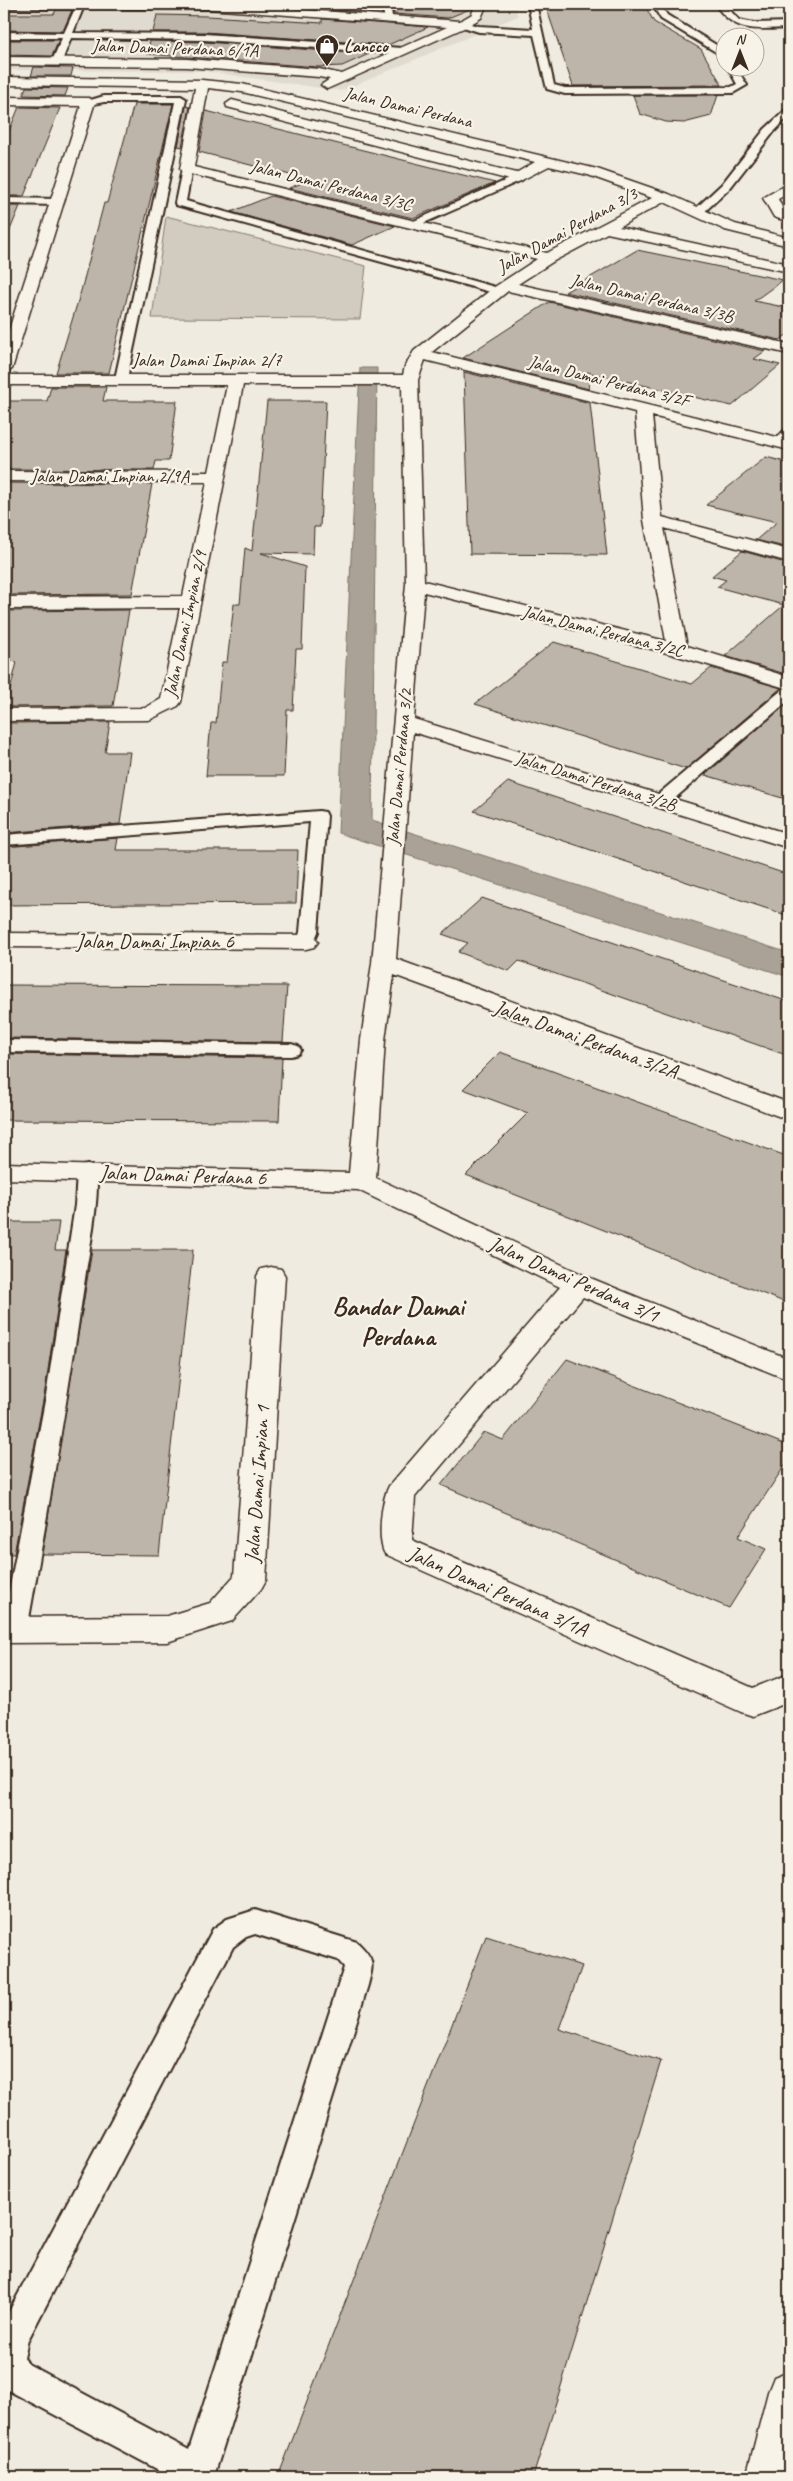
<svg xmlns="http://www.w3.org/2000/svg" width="793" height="2481" font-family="Caveat,sans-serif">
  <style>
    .built { fill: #e0dbd0 }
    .green { fill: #d1cbc0; stroke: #867a6f }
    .water { fill: #aaa296; stroke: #7e7266 }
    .building { fill: #bdb5aa; stroke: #3b2a1e }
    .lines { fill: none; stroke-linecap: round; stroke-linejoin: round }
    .service-casing { stroke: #3b2a1e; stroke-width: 4 }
    .minor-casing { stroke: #3b2a1e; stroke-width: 3 }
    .secondary-casing { stroke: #3b2a1e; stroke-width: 3 }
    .service { fill: #f7f3e8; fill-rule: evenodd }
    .minor { fill: #f7f3e8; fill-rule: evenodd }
    .secondary { fill: #f7f3e8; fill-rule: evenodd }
    .labels { text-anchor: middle; stroke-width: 4.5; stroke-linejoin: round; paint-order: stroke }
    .far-poi-label { font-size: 18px; font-weight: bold; fill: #3b2a1e; stroke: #f7f3e8; text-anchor: start }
    .far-street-label { font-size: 18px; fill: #3b2a1e; stroke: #f7f3e8 }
    .street-label { font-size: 21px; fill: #3b2a1e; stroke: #f7f3e8 }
    .district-label { font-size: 26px; font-weight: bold; fill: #3b2a1e; stroke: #f7f3e8 }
  </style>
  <rect width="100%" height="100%" fill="#efebe0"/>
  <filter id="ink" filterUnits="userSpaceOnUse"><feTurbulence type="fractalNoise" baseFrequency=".02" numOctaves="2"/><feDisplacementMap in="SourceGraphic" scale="10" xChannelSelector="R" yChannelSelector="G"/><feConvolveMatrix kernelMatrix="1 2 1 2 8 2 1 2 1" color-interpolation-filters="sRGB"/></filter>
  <g filter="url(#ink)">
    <path class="built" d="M4 4H514L518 16 341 91 203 71 4 70Z"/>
    <path class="green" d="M166 216 366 266 360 319 152 318Z"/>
    <path class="water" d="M360 368H377L372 820 789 953V977L338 833Z"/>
    <path class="building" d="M319 4H380L382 13 320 9Z
      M392 4H473L472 8 448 18 394 14Z
      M545 4H644L654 22 701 49 722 85 573 86Z
      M56 10H72L63 31 4 30V14H54Z
      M157 15 208 16 322 23V19L428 27 388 45 205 32H153Z
      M4 40H59L52 56 4 55Z
      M150 41 205 42 369 54 342 66 318 67 147 54Z
      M34 67 73 68 71 76H31Z
      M26 87 68 88 65 96 23 95Z
      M633 95H718L711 116 684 123 666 122 640 114Z
      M134 104H173L109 373H56L81 291 104 203H107Z
      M186 106 190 107 182 147 178 146Z
      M19 107 60 108 24 196H4V143Z
      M206 111 375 153 495 183 413 218 289 188 310 180 199 152Z
      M271 196 395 226 352 245 231 212Z
      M4 206H20L5 242H4Z
      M637 250 783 280 754 301 789 308V333L780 340 565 292Z
      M549 302 765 351 754 359 780 365 732 406 587 372 589 389 463 358Z
      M464 372 590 403 607 555 470 554Z
      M51 387H106L103 401H177L169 461H156L154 470 4 469V401H47Z
      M267 401H326L320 527H314L313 554 261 553 305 567 302 649H296L293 710H287L284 776H206L211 723H216L222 662H227L234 604H240L245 548 252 551Z
      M766 457 789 463V548L756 540 777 522 706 505Z
      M4 483 152 484 132 594 4 595Z
      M742 551 789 564V675L725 656 784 605 717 587 726 580 712 576Z
      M129 610 113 706 6 707 17 662 4 660V611Z
      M554 642 692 684 711 668 781 688 686 769 475 704Z
      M789 702V800L705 775Z
      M110 722 105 752H130L120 824 4 833V723Z
      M508 782 789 875V916L474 811Z
      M118 838 116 850H298L296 903 4 905V847Z
      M482 898 789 1002V1056L519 961 509 971 458 952 468 943 442 934Z
      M4 985 287 986 283 1042 4 1038Z
      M500 1052 789 1157V1304L466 1175 528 1113 463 1089Z
      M4 1054 282 1058 279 1121 4 1120Z
      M4 1222H59L55 1250H66L45 1390 14 1554H4Z
      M92 1250H193L159 1555 42 1554Z
      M567 1359 789 1446V1459L738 1537 766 1549 729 1608 441 1485 484 1432 503 1440Z
      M486 1936 582 1966 559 2029 661 2061 533 2477H278Z"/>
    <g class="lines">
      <g class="service-casing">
        <path id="service" d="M77 4 84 6 73 33 205 34 402 48 407 51 402 54 205 40 71 38 62 61 57 64 52 61 62 38H4V32L64 33Z
          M382 4H390L393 22 385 20Z
          M528 4H536L554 85 565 88 731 87 737 84 728 68H736L747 85 733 93 565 94 547 89 534 35 479 32 457 25 462 22 479 26 533 29Z
          M652 4H660L667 15 726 51V58L661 19Z
          M715 4H724L739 20 754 23 789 22V28C757 29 735 34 715 4Z
          M104 96H181L186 99 127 379 121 383 115 379 175 102H104L89 105 84 102Z
          M789 107V116L773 133 730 188 702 214H694V210L722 184 765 129Z
          M187 166 192 169 186 201 502 289 504 291 502 293H494L176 205 175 203 182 169Z
          M518 175 522 176V180L417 226H409L407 224Z
          M4 198 57 199 62 202 57 205 4 204Z
          M789 430V441L784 446H774L772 443 784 431Z
          M789 687V700L667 805H655L653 801 655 797 783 689Z
          M319 811 325 812 327 816 318 932 312 946H300L297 942 300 932 310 822 4 845V835Z
          M4 1040 291 1044 298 1046 301 1050 298 1054 291 1056 4 1052Z
          M87 1165 94 1167C103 1180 89 1253 86 1272 69 1392 48 1511 27 1630L23 1637 14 1640 4 1634V1618L47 1390 75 1205 77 1172 80 1167Z
          M255 1910 357 1942C374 1959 374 1962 368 1985L215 2473 213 2477H172L4 2388V2321L213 1929 227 1919ZM255 1934 338 1960 344 1967 189 2450 28 2364 24 2357 28 2340 233 1947 246 1937Z"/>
      </g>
      <g class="minor-casing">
        <path id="minor" d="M4 4H224L460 21 472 14 475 4H487L481 18 466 27 327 89 321 85 330 79 319 77 187 67 4 65V57L187 59 319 69 342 74 447 27 208 9 4 8Z
          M4 77 202 80 242 84 597 169 669 194 735 224 789 238V246L725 230 664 202 619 227 789 264V272L607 233 554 261 518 284 789 344V354L508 291 432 352 789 440V450L652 416 662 517 789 550V562L664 528 687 646 789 677V689L671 654 424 592 414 719 789 834V848L413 732 396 959 789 1103V1120L394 975 385 1040 376 1178 588 1277 789 1359V1380L583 1297 415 1497 412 1540 753 1688 789 1674V1702L753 1716 741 1712 385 1554C377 1541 381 1500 389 1486L560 1287 358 1190 4 1179V1163L349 1173 361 1040 372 963 406 584 402 385H243L181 702 178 706 149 720 4 721V709L145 708 161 699 180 608 4 609V597L183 596 207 482 4 481V471L209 472 227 385H4V375H403L405 366 414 351 493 288 537 259 182 172 180 169 195 88 4 85ZM208 88 242 92 535 162 516 173 232 100 226 104 227 107 518 182 549 166 588 175 652 198 547 253 194 167ZM425 360 635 412 644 520 666 641 424 581 418 380Z
          M4 97 89 98 95 102 12 369 4 374V345L81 106 4 105Z
          M789 183V193L778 199 784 211 789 213V222L774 217 763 198Z
          M4 933 306 935 314 937 318 942 314 947 306 949 4 947Z
          M271 1267 281 1269 285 1276 266 1580 261 1589 232 1621 167 1642 4 1643V1617L167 1616 210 1603 234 1576 257 1276 261 1269Z"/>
      </g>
      <g class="secondary-casing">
        <path id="secondary" d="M789 2371V2477H746L768 2392 774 2377Z"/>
      </g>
      <use href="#service" class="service"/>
      <use href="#minor" class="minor"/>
      <use href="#secondary" class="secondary"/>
    </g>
  </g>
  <defs>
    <g id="shop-pin" transform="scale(1.25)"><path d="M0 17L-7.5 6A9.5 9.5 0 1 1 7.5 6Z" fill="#3b2a1e" stroke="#f7f3e8"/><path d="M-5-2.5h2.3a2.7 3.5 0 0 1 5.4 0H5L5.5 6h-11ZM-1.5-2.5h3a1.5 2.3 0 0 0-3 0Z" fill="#fff"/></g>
  </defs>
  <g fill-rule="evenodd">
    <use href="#shop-pin" x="327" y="46"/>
  </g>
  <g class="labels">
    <g class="far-poi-label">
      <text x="344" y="52">Lancco</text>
    </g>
    <g class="far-street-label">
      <text transform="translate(175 48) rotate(2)" y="6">Jalan Damai Perdana 6/1A</text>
      <text transform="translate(408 107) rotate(13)" y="6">Jalan Damai Perdana</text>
      <text transform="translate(331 185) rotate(14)" y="6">Jalan Damai Perdana 3/3C</text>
      <text transform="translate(567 230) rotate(-29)" y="6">Jalan Damai Perdana 3/3</text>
      <text transform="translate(652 298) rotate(13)" y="6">Jalan Damai Perdana 3/3B</text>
      <text x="207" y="366">Jalan Damai Impian 2/7</text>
      <text transform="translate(609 381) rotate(14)" y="6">Jalan Damai Perdana 3/2F</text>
      <text x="110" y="482">Jalan Damai Impian 2/9A</text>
      <text transform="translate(185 624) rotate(-78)" y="6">Jalan Damai Impian 2/9</text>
      <text transform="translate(603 631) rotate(14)" y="6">Jalan Damai Perdana 3/2C</text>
      <text transform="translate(399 767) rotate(-85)" y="6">Jalan Damai Perdana 3/2</text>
      <text transform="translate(596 781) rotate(17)" y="6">Jalan Damai Perdana 3/2B</text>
    </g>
    <g class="street-label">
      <text x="155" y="948">Jalan Damai Impian 6</text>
      <text transform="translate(586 1039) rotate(20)" y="7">Jalan Damai Perdana 3/2A</text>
      <text transform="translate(183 1175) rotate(2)" y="7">Jalan Damai Perdana 6</text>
      <text transform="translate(574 1279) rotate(24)" y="7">Jalan Damai Perdana 3/1</text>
      <text transform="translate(257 1484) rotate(-86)" y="7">Jalan Damai Impian 1</text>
      <text transform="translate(498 1591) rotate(24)" y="7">Jalan Damai Perdana 3/1A</text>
    </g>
    <g class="district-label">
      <text x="398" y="1315">Bandar Damai<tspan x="398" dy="30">Perdana</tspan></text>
    </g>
  </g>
  <rect width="793" height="2481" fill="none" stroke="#f7f3e8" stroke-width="20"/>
  <rect x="10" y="10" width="773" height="2461" fill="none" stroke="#3b2a1e" stroke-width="2" filter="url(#ink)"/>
  <g transform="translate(740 52)"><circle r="24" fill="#f7f3e8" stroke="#aca397"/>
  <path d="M0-4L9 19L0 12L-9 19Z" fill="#3b2a1e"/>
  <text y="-8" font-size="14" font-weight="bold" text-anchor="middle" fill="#3b2a1e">N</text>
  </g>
</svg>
